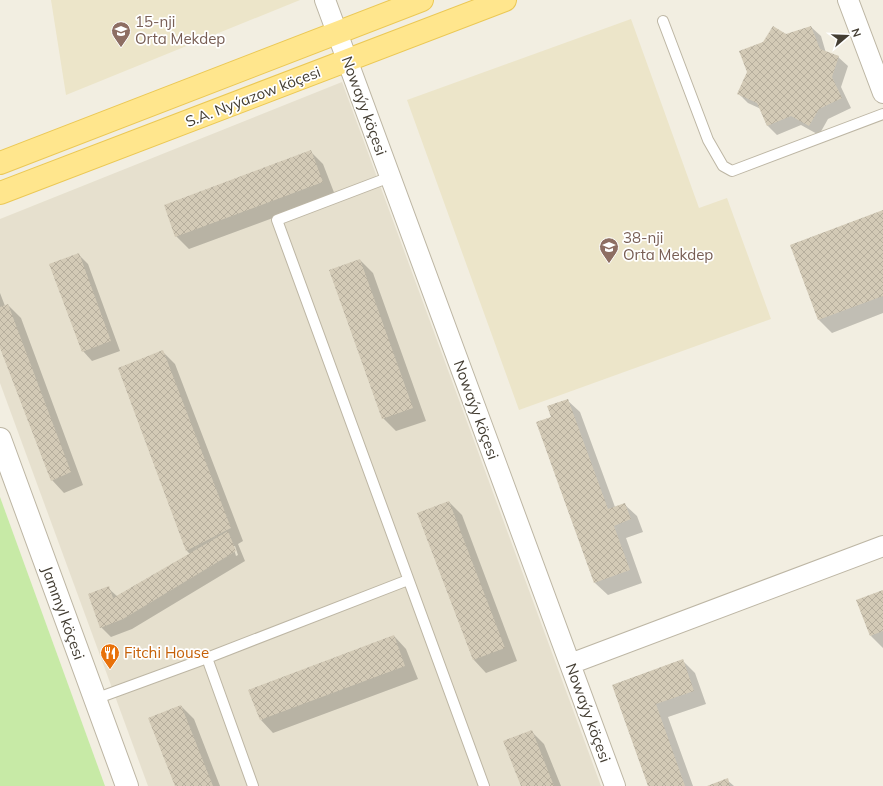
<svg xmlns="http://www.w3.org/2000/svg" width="883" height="786" font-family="Mulish,sans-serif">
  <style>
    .residential { fill: #e6e0ce }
    .education { fill: #ece5c9 }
    .garden { fill: #c7eaa6 }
    .shadow { fill: #0003; fill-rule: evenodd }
    .building { fill: url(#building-cross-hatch) }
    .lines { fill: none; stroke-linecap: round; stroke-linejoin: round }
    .service-casing { stroke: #bdb6a4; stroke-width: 12 }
    .minor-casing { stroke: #bdb6a4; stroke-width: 22 }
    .tertiary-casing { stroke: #bdb6a4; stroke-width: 24 }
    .primary-casing { stroke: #ebc855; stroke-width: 24 }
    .service { stroke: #fff; stroke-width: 10 }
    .minor { stroke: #fff; stroke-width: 20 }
    .tertiary { stroke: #fff; stroke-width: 22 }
    .primary { stroke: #ffe68d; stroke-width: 22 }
    .labels { text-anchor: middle; stroke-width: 3.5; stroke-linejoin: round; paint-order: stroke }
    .education-label { font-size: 15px; fill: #785e54; stroke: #fff; text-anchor: start }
    .street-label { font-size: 15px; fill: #433d32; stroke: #fff }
    .food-label { font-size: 15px; fill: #c56008; stroke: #fff; text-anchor: start }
  </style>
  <defs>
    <pattern id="building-cross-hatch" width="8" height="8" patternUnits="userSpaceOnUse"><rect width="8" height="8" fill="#d3cab6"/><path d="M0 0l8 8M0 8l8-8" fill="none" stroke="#b6ae9d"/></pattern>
  </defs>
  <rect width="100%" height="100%" fill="#f2eee1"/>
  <path class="residential" d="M342 82 601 786H148L0 383V219Z"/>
  <path class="education" d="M51 0H300L66 95Z
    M631 19 699 208 727 198 771 319 519 410 407 100Z"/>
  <path class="garden" d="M0 497 105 786H0Z"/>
  <path class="shadow" d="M811 27 821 36 826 53 838 57 848 66 841 87 851 108 828 119 819 135 801 125 777 135 767 125 761 109 748 103 738 93 786 36Z
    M310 151 323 164 335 195 189 249 176 236Z
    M883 211V313L832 333 819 320 791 245Z
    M78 254 88 264 120 351 92 361 83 351Z
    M360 260 373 273 426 421 396 431 383 418Z
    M0 293 5 306 8 305 21 318 83 485 64 493 52 480 0 345Z
    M162 351 175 364 243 541 238 544 245 561 132 629 111 637 101 627 108 588 118 597 190 554 187 551 119 369ZM233 546H235L238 555 236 556Z
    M567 400 580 412 615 507 624 504 637 516 643 532 626 538 642 583 608 595 595 583Z
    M449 502 462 515 517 661 486 673 474 660 418 514Z
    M883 591V648L871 636Z
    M394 636 406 649 418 679 273 733 261 720Z
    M682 660 695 673 706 704 668 717 693 786H649L613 685Z
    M181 706 194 719 220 786H176Z
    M531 731 544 744 561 786H522Z
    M727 780 734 786H710Z"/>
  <path class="building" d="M773 26 786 34 811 26 820 49 839 56 832 77 842 98 819 109 809 126 791 116 767 126 757 103 737 94 747 72 739 51 763 42Z
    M311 150 323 182 175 237 164 205Z
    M883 210V296L818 320 790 245Z
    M79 253 111 341 82 352 49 264Z
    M360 259 413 408 382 419 329 270Z
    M8 304 71 472 51 481 0 348V307Z
    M163 350 231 528 186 551 118 368Z
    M568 399 608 509 625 503 631 519 614 526 630 570 594 583 536 422 551 417 547 406Z
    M449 501 505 648 473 660 417 513Z
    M228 531 236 551 123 619 100 628 88 594 109 586 113 598Z
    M883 590V631L870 636 856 600Z
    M394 635 405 666 260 720 248 690Z
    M683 659 694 691 656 704 685 786H648L612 685Z
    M181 705 213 786H175L148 718Z
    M532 730 554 786H521L503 741Z
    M728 778 730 786H707Z"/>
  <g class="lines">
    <g class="service-casing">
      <path id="service" d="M663 21 708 140 723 166 732 171 883 114
        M390 177 277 220 484 786
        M207 658 253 786
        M95 699 207 658 408 580"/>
    </g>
    <g class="minor-casing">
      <path id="minor" d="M325 0 615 786
        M848 0 883 93
        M570 664 883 546"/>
    </g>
    <g class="tertiary-casing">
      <path id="tertiary" d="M0 439 127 786"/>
    </g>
    <g class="primary-casing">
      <path id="primary" d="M0 163 422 0
        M0 193 505 0"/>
    </g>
    <use href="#service" class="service"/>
    <use href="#minor" class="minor"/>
    <use href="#tertiary" class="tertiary"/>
    <use href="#primary" class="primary"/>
  </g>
  <defs>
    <g id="school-pin" transform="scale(1)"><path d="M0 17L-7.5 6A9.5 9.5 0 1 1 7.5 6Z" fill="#8d6e63" stroke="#fff"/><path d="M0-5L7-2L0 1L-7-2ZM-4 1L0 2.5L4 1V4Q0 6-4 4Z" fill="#fff"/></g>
    <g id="restaurant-pin" transform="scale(1)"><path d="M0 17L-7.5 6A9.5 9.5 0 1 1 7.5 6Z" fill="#e8710a" stroke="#fff"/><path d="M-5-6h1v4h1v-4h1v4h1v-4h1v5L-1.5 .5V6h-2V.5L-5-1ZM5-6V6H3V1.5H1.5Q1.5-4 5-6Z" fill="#fff"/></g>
  </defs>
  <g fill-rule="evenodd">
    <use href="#school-pin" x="121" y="31"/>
    <use href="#school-pin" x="609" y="247"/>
    <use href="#restaurant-pin" x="110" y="653"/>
  </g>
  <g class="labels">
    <g class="education-label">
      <text x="135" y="27">15-nji<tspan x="135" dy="17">Orta Mekdep</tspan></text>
      <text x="623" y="243">38-nji<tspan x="623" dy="17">Orta Mekdep</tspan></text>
    </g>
    <g class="street-label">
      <text transform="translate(253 97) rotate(-21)" y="5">S.A. Nyýazow köçesi</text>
      <text transform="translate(364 106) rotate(70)" y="5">Nowaýy köçesi</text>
      <text transform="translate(476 410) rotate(70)" y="5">Nowaýy köçesi</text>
      <text transform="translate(63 613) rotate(70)" y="5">Jammyl köçesi</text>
      <text transform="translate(588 713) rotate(70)" y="5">Nowaýy köçesi</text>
    </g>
    <g class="food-label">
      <text x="124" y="658">Fitchi House</text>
    </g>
  </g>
  <g transform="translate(847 36) rotate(71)" stroke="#ffffff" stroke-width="3" paint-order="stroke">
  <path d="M0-3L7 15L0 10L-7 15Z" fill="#433d32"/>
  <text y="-6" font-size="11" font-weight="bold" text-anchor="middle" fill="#433d32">N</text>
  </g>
</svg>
